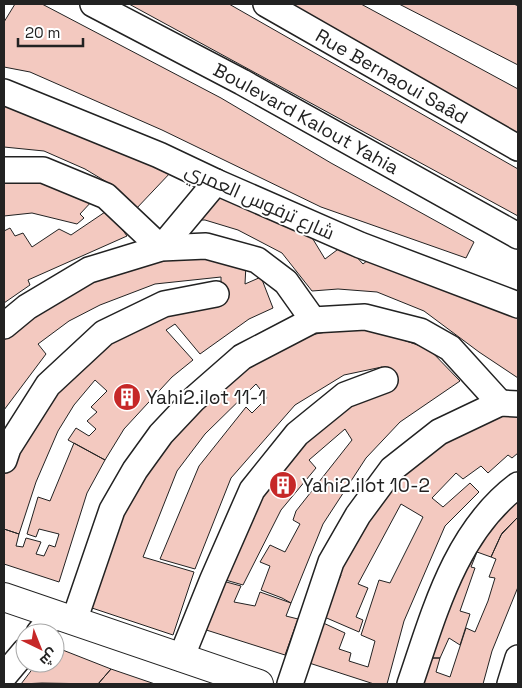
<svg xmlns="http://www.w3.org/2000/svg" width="522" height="688" font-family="'Space Grotesk',Cairo,sans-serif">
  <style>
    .building { fill: #f3c9c0; stroke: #222 }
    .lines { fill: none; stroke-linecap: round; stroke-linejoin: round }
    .minor-casing { stroke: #222; stroke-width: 28 }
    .major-casing { stroke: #222; stroke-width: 30 }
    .minor { stroke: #fff; stroke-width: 25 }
    .major { stroke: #fff; stroke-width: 28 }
    .labels { text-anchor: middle; stroke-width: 4; stroke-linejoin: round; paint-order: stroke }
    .street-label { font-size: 19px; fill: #222; stroke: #fff }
    .poi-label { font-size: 19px; fill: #222; stroke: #fff; text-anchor: start }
  </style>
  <rect width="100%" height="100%" fill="#fff"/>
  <path class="building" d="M15 4H42L221 98 331 163 474 242 466 258 321 207 162 130 30 72 4 67V22Z
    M129 4H229L518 169V216Z
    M284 4H361L518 89V136Z
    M399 4H514L518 6V65Z
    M4 96 172 171 135 210 110 184 85 169 44 151 4 147Z
    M27 176 93 200 80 214 84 218 77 224 32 213 4 216V178Z
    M218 188 308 231 325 259 345 244 363 264 373 256 518 311V378L479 352 424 311 377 292 338 289 312 291 282 253 238 230 205 220H199Z
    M108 210 127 236 28 280 30 285 4 303V231L10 228 15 236 23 233 32 247 59 229 71 235Z
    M196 251 246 264 245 284 261 277 273 308 249 319 200 354 175 324 166 330 193 360 172 377 124 429 105 460 68 440 76 428 89 436 96 429 87 421 97 412 91 407 107 391 95 380 74 405 58 431 36 482 19 534 4 529V475L32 420 97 345 221 291V277L155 284 100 305 69 321 38 344 46 354 4 410V332L105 269Z
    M372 329 429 349 460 381 400 422 366 458 323 524 291 603 282 598 261 590 270 566 260 562 270 545 285 552 300 524 293 520 296 511 352 440 345 429 309 460 316 468 281 510 243 585 222 579 258 492 304 439 346 404 393 376 382 367 344 375 295 405 231 478 195 569 160 559 199 466 246 407 252 413 267 398 256 384 205 434 177 471 143 557 194 572 173 635 89 607 120 514 154 460 201 406 261 357 305 336 326 332Z
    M518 411V453L512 458 508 455 488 473 481 466 463 479 456 473 432 498 443 507 470 483 479 492 445 526 404 621 387 684H374L303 661 319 621 345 633 339 649 351 653 349 661 368 667 375 641 361 635 379 580 390 583 423 517 401 504 358 584 368 588 356 617 363 620 359 632 322 616 341 575 336 573 398 466 496 412Z
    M74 443 105 460 87 493 59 582 4 564V529L19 534 16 546 23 547 26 538 41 542 36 554 44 556 49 545 55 547 59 534 39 529 36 537 27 534 38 497 50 501Z
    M518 496V517L501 535 491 557 477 552 471 567 475 568 460 611 470 614 460 645 449 638 440 658H424L459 559Z
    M518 517V587L492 651 483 684H415L424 658H440L436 672 450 677 466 628 475 632 488 601 495 578 489 577 496 559 491 557 502 533Z
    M219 580 241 586 234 602 255 606 260 592 291 603 286 616 298 619 285 655 200 628Z
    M55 647 111 669 98 684 42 683 21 684 37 663H55Z
    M111 669 155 684H98Z"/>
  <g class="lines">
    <g class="minor-casing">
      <g id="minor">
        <path id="s1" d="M93 4 242 82 518 236"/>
        <path id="s2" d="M266 4 518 148"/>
        <path d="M4 92 159 155 216 182 360 245 518 305"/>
        <path d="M4 170H43L106 196 161 248 216 182"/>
        <path d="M4 326 27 307 89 270 161 248 206 246 257 260 286 282 313 320"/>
        <path d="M4 460 8 448 48 385 104 333 164 304 216 294"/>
        <path d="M74 621 112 510 135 470 161 434 194 399 242 357 313 320 365 317 420 331 450 348 500 403"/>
        <path d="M39 633 54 615"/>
        <path d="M181 658 213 579 252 490 297 434 345 395 385 380"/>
        <path d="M4 676 25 651"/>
        <path d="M290 684 331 562 358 515 392 469 439 432 500 403 518 404"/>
        <path d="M410 684C434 614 455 532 518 485"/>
        <path d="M510 684 518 658"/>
      </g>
    </g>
    <g class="major-casing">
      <path id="major" d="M4 597 259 684"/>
    </g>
    <use href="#minor" class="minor"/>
    <use href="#major" class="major"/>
  </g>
  <defs>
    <g id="building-disc" transform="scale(1.4375)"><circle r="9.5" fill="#c62828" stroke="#fff"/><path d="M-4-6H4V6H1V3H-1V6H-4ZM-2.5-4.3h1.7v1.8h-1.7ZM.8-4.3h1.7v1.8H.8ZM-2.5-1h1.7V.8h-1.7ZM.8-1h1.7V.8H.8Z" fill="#fff"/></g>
  </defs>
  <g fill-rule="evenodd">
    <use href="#building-disc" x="127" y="397"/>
    <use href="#building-disc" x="283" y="485"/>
  </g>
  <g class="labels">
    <g class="street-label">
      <text dy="7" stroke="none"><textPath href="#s2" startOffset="145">Rue Bernaoui Saâd</textPath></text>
      <text dy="7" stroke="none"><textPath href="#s1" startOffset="242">Boulevard Kalout Yahia</textPath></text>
      <text transform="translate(260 201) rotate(24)" y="7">شارع ترفوس العمري</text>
    </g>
    <g class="poi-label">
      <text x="146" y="404">Yahi2.ilot 11-1</text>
      <text x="302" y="492">Yahi2.ilot 10-2</text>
    </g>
  </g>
  <rect width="522" height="688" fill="none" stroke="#222222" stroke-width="10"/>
  <g transform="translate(40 648) rotate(137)"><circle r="24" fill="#ffffff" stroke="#a7a7a7"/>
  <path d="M0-4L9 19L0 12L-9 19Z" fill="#c62828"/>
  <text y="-8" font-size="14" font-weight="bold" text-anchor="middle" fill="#222222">ش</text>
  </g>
  <path d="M18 38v8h65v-8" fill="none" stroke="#222222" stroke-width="2.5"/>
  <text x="25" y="38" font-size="15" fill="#222222" stroke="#ffffff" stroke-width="4" paint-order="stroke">20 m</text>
</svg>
